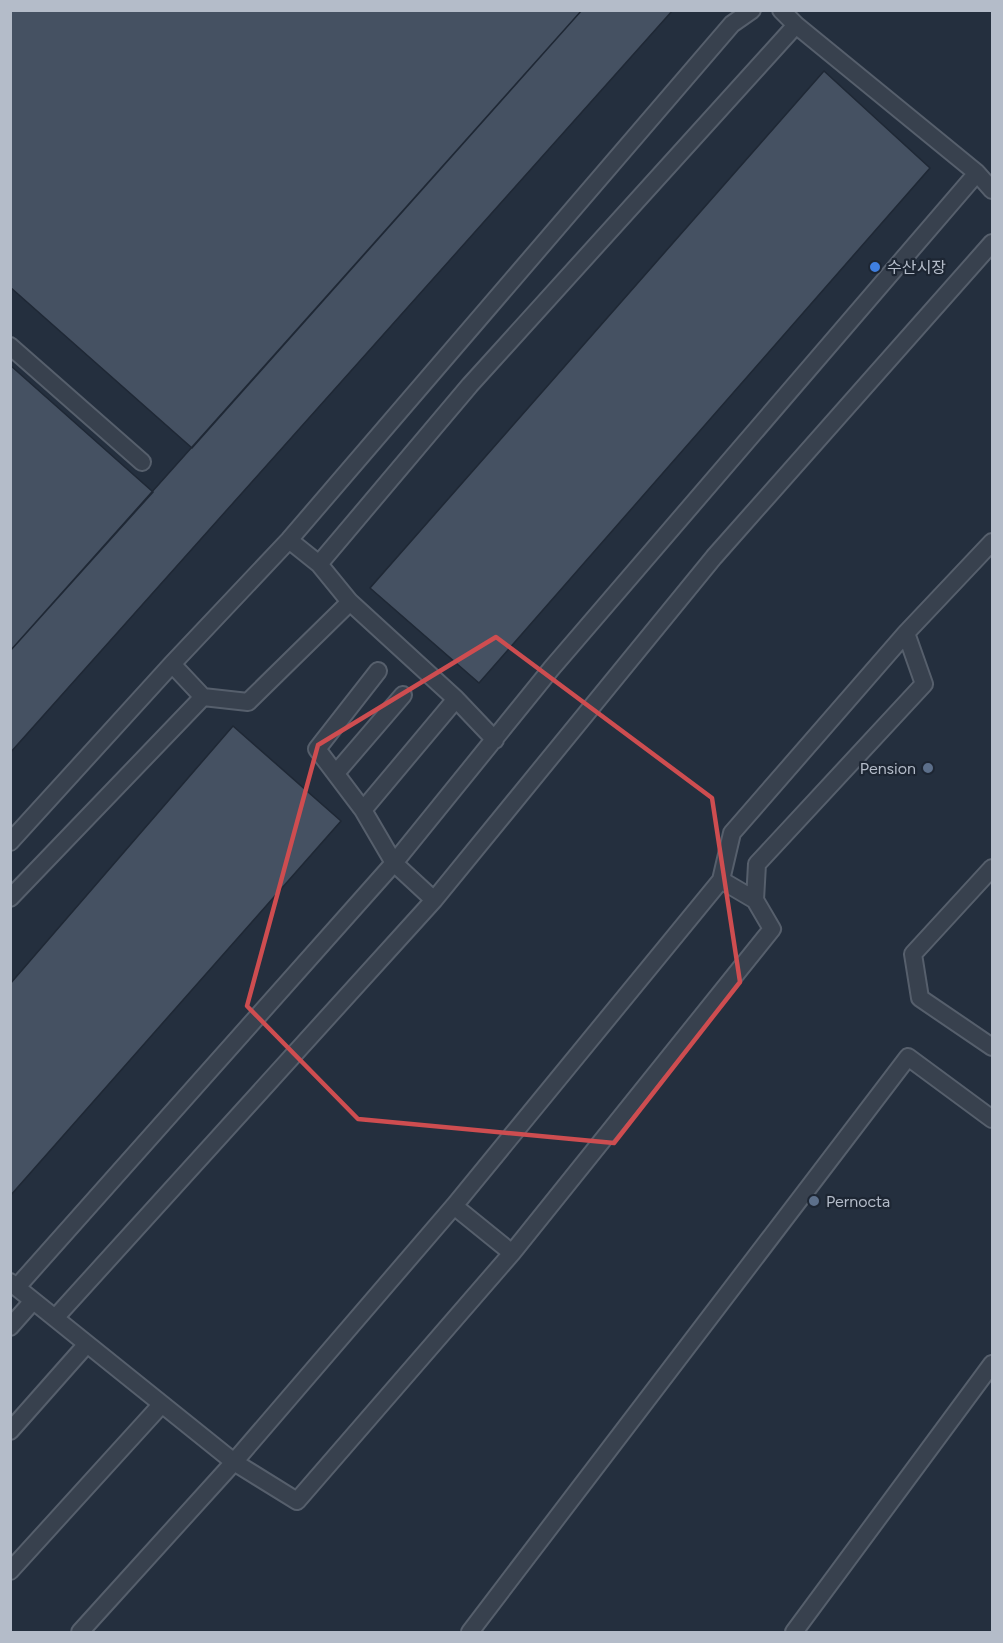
<svg xmlns="http://www.w3.org/2000/svg" width="1003" height="1643" font-family="Figtree,'Noto Sans KR',sans-serif">
  <style>
    .building { fill: #455162; stroke: #1f2835; stroke-width: 1.5 }
    .lines { fill: none; stroke-linecap: round; stroke-linejoin: round }
    .lane-casing { stroke: #565f6c; stroke-width: 20 }
    .lane { stroke: #38414e; stroke-width: 16 }
    .marked { fill: none; stroke: #ce4d50; stroke-width: 4.5; stroke-linejoin: round }
    .shop-dot { fill: #3f7fe0; stroke: #1d2633; stroke-width: 2 }
    .service-dot { fill: #5c6f8a; stroke: #1d2633; stroke-width: 2 }
    .labels { text-anchor: middle; stroke-width: 4.5; stroke-linejoin: round; paint-order: stroke }
    .poi-label { font-size: 16px; fill: #b4bcc9; stroke: #1d2633; text-anchor: start }
  </style>
  <rect width="100%" height="100%" fill="#242f3e"/>
  <path class="building" d="M10 10H582L192 448 10 287Z
    M582 10H673L10 753V651Z
    M824 71 930 168 479 683 370 588Z
    M10 365 153 492 10 651Z
    M233 726 341 821 10 1196V984Z"/>
  <g class="lines">
    <g class="lane-casing">
      <path id="lane" d="M977 173 992 190
        M10 346 142 462
        M289 540 319 564 350 602 456 699 495 740
        M319 564 470 385 796 25
        M172 664 203 697
        M336 773 403 695
        M363 810 317 749 378 671
        M10 842 172 664 289 540 732 24 752 10
        M992 868 913 954 920 998 992 1047
        M10 898 203 697 248 702 350 602
        M434 900 714 557 992 243
        M755 900 757 864 924 684 906 633
        M454 1206 512 1253
        M10 1282 234 1462 454 1206 721 880 732 833 906 633 992 542
        M17 1287 394 863 551 669 977 173 796 25 781 10
        M55 1318 434 900 394 863 363 810 456 699
        M10 1327 33 1301
        M10 1431 87 1344
        M10 1571 161 1405
        M80 1632 234 1462 297 1501 512 1253 772 929 755 900 721 880
        M470 1632 908 1057 992 1119
        M794 1632 992 1364"/>
    </g>
    <use href="#lane" class="lane"/>
  </g>
  <path class="marked" d="M496 637 712 798 740 982 614 1143 358 1119 247 1006 318 745Z"/>
  <circle class="shop-dot" cx="875" cy="267" r="6"/>
  <g class="service-dot">
    <circle cx="928" cy="768" r="6"/>
    <circle cx="814" cy="1201" r="6"/>
  </g>
  <g class="labels">
    <g class="poi-label">
      <text x="887" y="273">수산시장</text>
      <text x="916" y="774" text-anchor="end">Pension</text>
      <text x="826" y="1207">Pernocta</text>
    </g>
  </g>
  <rect width="1003" height="1643" fill="none" stroke="#b4bcc9" stroke-width="24"/>
</svg>
